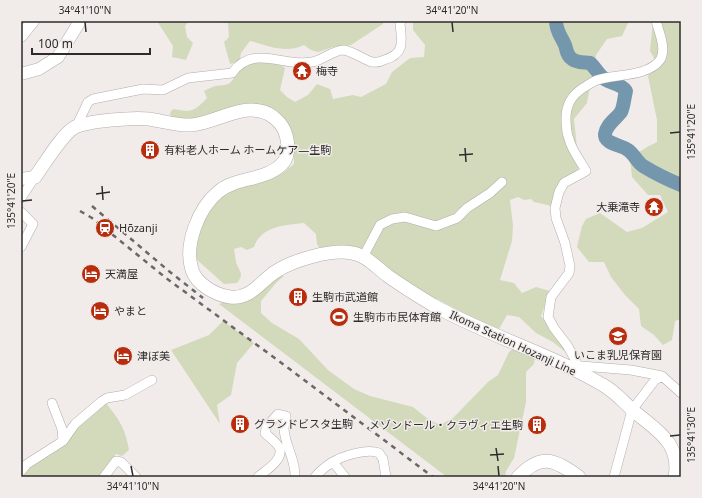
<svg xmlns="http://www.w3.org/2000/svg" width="702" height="498" font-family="'Noto Sans','Noto Sans JP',sans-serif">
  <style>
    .green { fill: #d2dabb }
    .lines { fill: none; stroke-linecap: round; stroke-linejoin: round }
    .river { stroke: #7597ae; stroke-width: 14 }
    .minor-casing { stroke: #b2adaa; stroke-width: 10 }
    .tertiary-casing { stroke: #b2adaa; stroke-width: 13 }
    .secondary-casing { stroke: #b2adaa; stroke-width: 14 }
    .minor { stroke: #fff; stroke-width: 9 }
    .tertiary { stroke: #fff; stroke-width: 12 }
    .secondary { stroke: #fff; stroke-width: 13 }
    .rail { stroke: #6a6765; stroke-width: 2.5; stroke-dasharray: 5 5; stroke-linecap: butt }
    .ticks { fill: none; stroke: #2e2c2b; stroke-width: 1.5 }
    .labels { text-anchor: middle; stroke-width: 3; stroke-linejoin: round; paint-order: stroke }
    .poi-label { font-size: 11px; fill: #2e2c2b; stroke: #f1ece9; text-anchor: start }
    .street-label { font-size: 11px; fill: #2e2c2b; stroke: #f1ece9 }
    .neatline { fill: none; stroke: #2e2c2b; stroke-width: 1.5 }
    .ticks-label { font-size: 10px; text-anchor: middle; fill: #2e2c2b }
  </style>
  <rect width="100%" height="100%" fill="#f1ece9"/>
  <path class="green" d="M157 21H189L185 26 187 37 193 43 186 60 172 57 173 46Z
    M208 21H383V24L351 45 333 47 318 52 311 50 304 45C284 54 270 46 250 41L241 53 240 59 234 63 230 64 224 42 229 37 228 23Z
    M413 21H629L622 36 607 39 596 55 587 103 574 119 579 168 572 175 562 178 558 187 552 206 534 202 531 199 524 200 518 197 510 200 513 226 512 241 500 280 514 283 522 293 536 287 550 291 541 316 567 350 564 351 553 342 536 333 519 317 507 315 499 329 483 323 416 288 381 265 321 250 317 244 316 234 304 223C285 225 261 226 254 247L247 250 241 247 234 249C235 253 235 258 236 262 239 272 245 273 237 283L224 284 195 258 199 227 220 197 232 190 284 172 294 164V140L256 105H237L197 119H172L170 114 171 111 174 109C191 113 195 111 207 98L204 91C208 89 212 87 215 86 221 85 225 86 230 83 234 80 234 76 236 72 247 58 272 59 285 68L280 90 287 97 295 102 308 95 317 84 330 89 333 99 353 95 361 97 386 84 392 72 410 58 424 57 425 45 413 30Z
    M653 21H681V319L675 321 672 340 663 345 654 335 641 326 639 309 625 295 611 277 604 262H589L577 247 582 226 586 219 600 213 627 232 642 228 668 212 660 195H648L632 177 630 158 647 147 657 142V120L648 76 657 63 650 51Z
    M281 275 284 276 276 283 261 301V313L272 323 299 339 328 370 354 389 370 396 413 407 428 419 440 425 453 418 488 382 498 375 509 352 514 348 535 357 534 364 526 372V402L514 458 506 471 505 477H447L219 304Z
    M223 321 254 343 237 363 231 395 217 405 220 424 171 350 209 335Z
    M104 401C119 419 125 427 129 450L122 456 116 454 100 477H21V476L23 475 22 471 68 442 69 437Z"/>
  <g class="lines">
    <path class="river" d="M556 21C556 31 561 36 565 45 567 50 566 55 572 59 577 63 584 62 590 63 596 68 599 76 606 80 613 84 621 84 626 91 624 98 624 106 621 112 616 119 606 125 605 134 604 144 622 145 628 150 634 154 637 162 643 166 656 174 666 179 681 185"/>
    <g class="minor-casing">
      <path id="minor" d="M76 127 88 102 93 99 143 89 163 90 188 78 232 73C254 43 284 68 312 62 321 61 335 49 344 50 353 52 360 57 369 61 374 63 380 62 384 60 405 54 402 42 400 24L401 21
        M21 198 35 177
        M21 212 33 224 21 247
        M363 257 380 225 392 219 405 217 436 226 457 218 467 208 490 193 502 182
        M569 365 631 370 662 376 681 393
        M575 365 576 361 567 345 554 328 548 317 551 297 569 273 570 266 565 243 556 218 555 208 559 192 564 183 586 171C580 160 572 151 569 139 566 132 566 125 566 118 566 105 572 95 583 88 588 85 592 82 597 80 614 74 648 77 660 60 667 50 659 32 656 21
        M52 403 62 429 63 441
        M333 462 345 477
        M21 471 27 464 63 441 75 424 102 401 107 398 125 395 152 380
        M104 477 116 461 121 462 136 477
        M258 477C266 470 285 459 279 447 276 442 269 437 265 433L267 426 278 414 286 416C286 420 284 425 284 429 285 446 296 460 295 477
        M315 477C320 471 325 467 331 463 342 456 367 448 379 453L383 459 386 477
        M614 477 632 410 655 380 662 376"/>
    </g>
    <g class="tertiary-casing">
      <path id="tertiary" d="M21 36 33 21
        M21 74 39 69 58 57 80 21
        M21 179 35 177"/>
    </g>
    <g class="secondary-casing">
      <path id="secondary" d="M35 177C44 165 62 134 75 127 89 121 133 117 149 119 163 121 178 126 192 125 214 123 238 106 260 111 271 113 283 123 286 135 289 145 289 158 281 165 264 181 235 177 218 192 198 209 184 245 192 270 197 285 216 295 230 297 250 300 261 281 275 272 293 260 331 249 352 253 366 255 377 268 388 276 402 286 418 296 433 305 488 336 549 353 603 385 616 392 625 404 636 413 658 431 681 444 675 477
        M518 477C541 453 554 459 579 477"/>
    </g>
    <use href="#minor" class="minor"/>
    <use href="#tertiary" class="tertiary"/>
    <use href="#secondary" class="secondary"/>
    <path class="rail" d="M92 206 170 272 203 298
      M80 211 92 218 166 278 291 370 433 477"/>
  </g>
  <path class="ticks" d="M85 22 86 32M452 22 453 32M670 133 680 132M465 148 466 162M459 155 473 154M102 186 103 200M96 194 110 192M22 201 32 200M670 436 680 435M496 448 498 461M490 455 504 454M131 466 133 476M498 466 499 476"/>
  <defs>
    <g id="temple-disc" transform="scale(1)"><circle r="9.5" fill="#b82d0e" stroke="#f1ece9"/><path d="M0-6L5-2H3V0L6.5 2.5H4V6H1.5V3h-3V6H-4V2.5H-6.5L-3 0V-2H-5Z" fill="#fff"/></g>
    <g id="building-disc" transform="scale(1)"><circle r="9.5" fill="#b82d0e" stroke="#f1ece9"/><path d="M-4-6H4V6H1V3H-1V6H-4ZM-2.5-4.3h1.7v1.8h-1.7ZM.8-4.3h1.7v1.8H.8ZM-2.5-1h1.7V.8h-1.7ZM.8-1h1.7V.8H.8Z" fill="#fff"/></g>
    <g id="station-disc" transform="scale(1)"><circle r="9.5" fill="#b82d0e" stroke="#f1ece9"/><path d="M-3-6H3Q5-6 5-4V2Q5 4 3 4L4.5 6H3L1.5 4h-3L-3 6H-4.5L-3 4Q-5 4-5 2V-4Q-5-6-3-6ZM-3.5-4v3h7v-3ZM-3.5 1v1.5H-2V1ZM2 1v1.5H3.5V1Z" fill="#fff"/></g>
    <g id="hotel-disc" transform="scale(1)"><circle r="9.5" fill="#b82d0e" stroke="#f1ece9"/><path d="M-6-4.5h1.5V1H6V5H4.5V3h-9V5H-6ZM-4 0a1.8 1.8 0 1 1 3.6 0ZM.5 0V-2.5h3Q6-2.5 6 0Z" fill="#fff"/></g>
    <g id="stadium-disc" transform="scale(1)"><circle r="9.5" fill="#b82d0e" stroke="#f1ece9"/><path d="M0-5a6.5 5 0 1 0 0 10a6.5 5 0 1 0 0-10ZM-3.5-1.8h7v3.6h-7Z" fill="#fff"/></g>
    <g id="school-disc" transform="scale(1)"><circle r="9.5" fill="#b82d0e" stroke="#f1ece9"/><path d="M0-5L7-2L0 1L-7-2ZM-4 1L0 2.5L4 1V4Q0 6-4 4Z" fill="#fff"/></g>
  </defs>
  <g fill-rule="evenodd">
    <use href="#temple-disc" x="302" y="71"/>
    <use href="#building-disc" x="150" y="150"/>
    <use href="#temple-disc" x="654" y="207"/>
    <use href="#station-disc" x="105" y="228"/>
    <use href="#hotel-disc" x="91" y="274"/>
    <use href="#building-disc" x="298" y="297"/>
    <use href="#hotel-disc" x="100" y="311"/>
    <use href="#stadium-disc" x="339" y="317"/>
    <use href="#school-disc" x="618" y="336"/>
    <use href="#hotel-disc" x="123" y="356"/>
    <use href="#building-disc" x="240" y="424"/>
    <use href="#building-disc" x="537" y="425"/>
  </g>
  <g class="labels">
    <g class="poi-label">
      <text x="316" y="75">梅寺</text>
      <text x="164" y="154">有料老人ホーム ホームケア―生駒</text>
      <text x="640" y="211" text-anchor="end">大乗滝寺</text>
      <text x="119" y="232">Hōzanji</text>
      <text x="105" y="278">天満屋</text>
      <text x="312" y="301">生駒市武道館</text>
      <text x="114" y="315">やまと</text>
      <text x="353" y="321">生駒市市民体育館</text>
      <text x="618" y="359" text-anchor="middle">いこま乳児保育園</text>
      <text x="137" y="360">津ぼ美</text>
      <text x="254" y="428">グランドビスタ生駒</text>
      <text x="523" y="429" text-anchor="end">メゾンドール・クラヴィエ生駒</text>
    </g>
    <g class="street-label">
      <text transform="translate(513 343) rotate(25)" y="4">Ikoma Station Hozanji Line</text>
    </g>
  </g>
  <rect width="702" height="498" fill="none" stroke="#f1ece9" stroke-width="44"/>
  <path d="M32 48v6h118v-6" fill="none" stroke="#2e2c2b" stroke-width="2"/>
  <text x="38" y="48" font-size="12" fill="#2e2c2b" stroke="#f1ece9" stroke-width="3" paint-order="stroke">100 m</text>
  <rect x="22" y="22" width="658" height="454" class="neatline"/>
  <g class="ticks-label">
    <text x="85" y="14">34°41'10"N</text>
    <text x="452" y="14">34°41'20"N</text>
    <text transform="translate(691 132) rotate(-90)" y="4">135°41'20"E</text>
    <text transform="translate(11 201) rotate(-90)" y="4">135°41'20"E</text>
    <text transform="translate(691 435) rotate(-90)" y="4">135°41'30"E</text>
    <text x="133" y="490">34°41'10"N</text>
    <text x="499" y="490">34°41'20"N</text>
  </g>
</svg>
